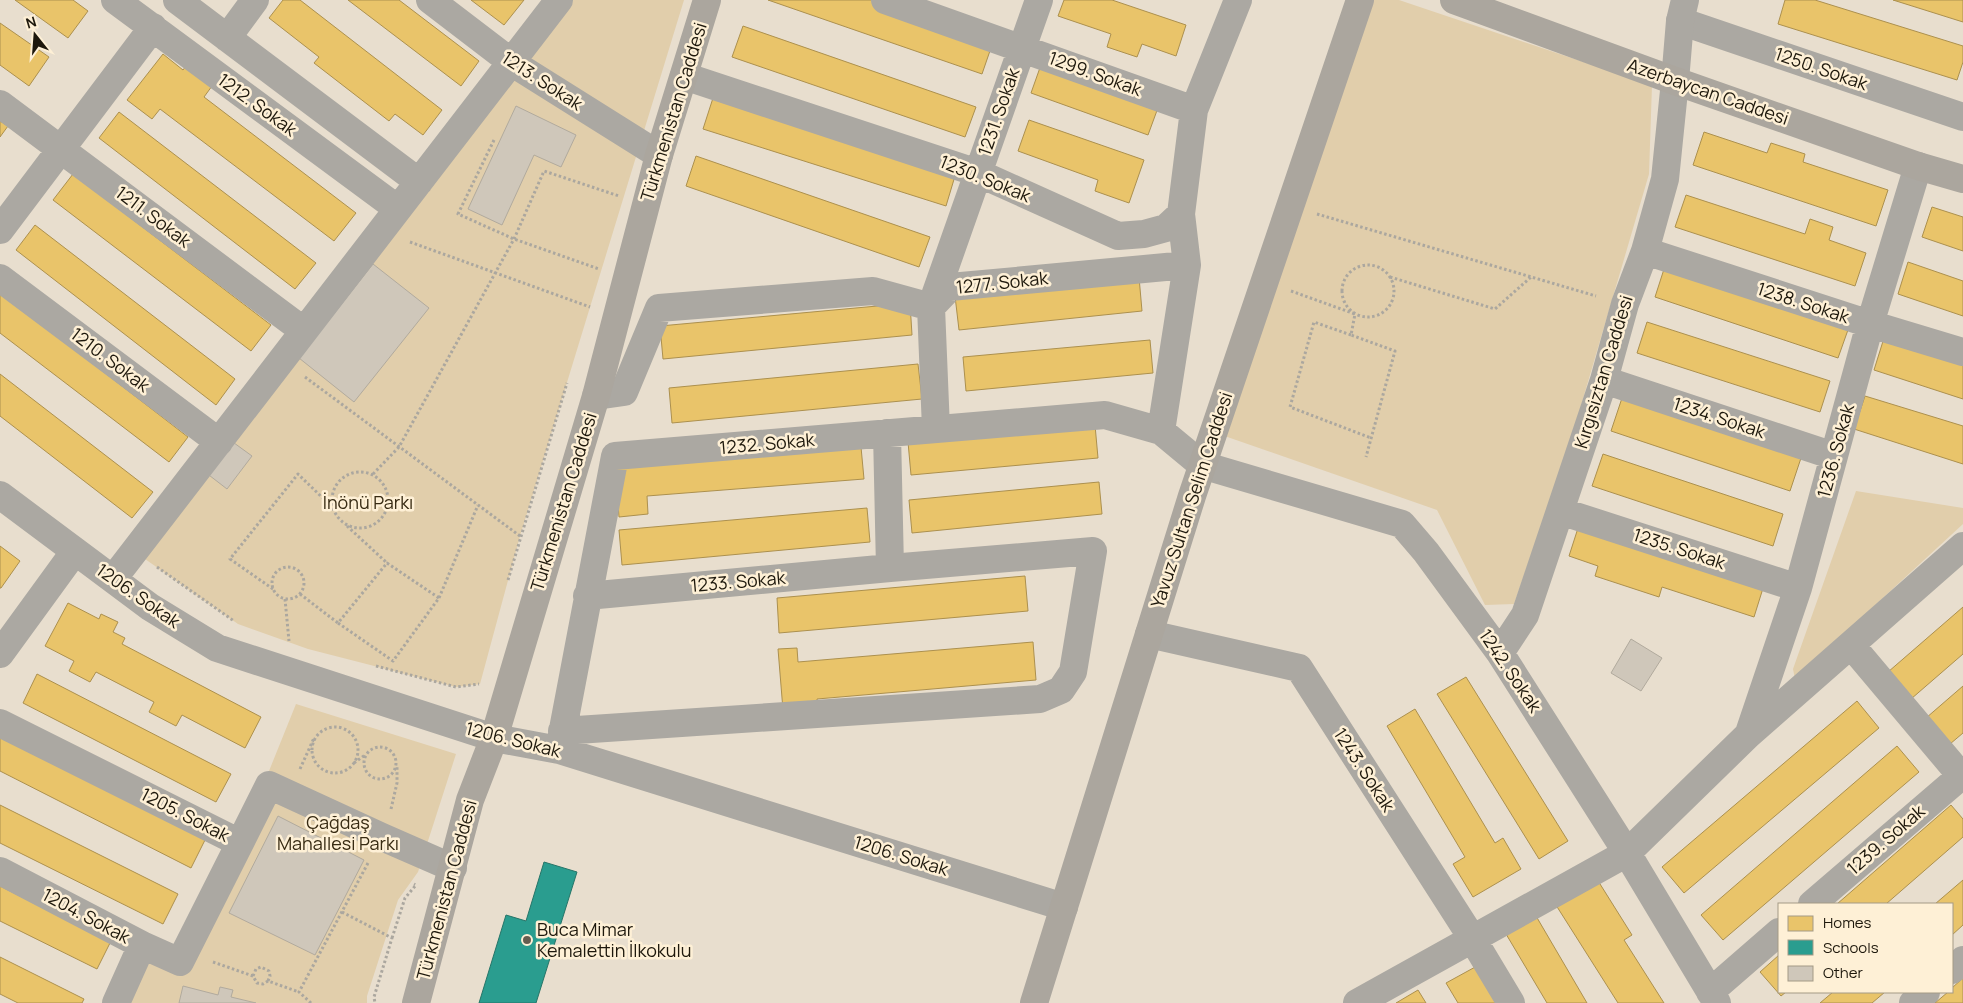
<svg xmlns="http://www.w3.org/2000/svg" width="1963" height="1003" font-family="Manrope,sans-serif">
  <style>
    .green { fill: #e1ceab }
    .homes { fill: #e9c46a; stroke: #ac904e }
    .schools { fill: #2a9d8f; stroke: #267568 }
    .building { fill: #cfc7ba; stroke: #b1aa9d }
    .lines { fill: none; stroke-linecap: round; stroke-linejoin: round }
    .path { stroke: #aba79f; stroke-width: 3; stroke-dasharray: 2.5 2.5; stroke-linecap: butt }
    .minor { stroke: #aba8a2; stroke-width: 28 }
    .tertiary { stroke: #aba8a2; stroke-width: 28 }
    .secondary { stroke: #aba69e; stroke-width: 28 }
    .poi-dot { fill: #655d50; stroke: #fef0d6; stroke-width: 2 }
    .labels { text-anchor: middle; stroke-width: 5; stroke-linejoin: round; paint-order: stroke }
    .street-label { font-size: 18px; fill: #1e180c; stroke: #fef0d6 }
    .park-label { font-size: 18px; fill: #372a12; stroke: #fef0d6 }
    .poi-label { font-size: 18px; fill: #1e180c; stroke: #fef0d6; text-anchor: start }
  </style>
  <rect width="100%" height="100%" fill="#e8dece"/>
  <path class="green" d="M559 0H684L520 536 480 684 456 687 308 649 238 624 135 552Z
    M1369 0H1399L1652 85 1649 174 1570 443 1514 604 1485 605 1437 510 1213 432Z
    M1856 491 1963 508V524L1795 679 1793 669Z
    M296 704 456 754 418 872 398 900 367 996V1003H116L142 945 179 962 240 843Z"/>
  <path class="homes" d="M15 0H73L88 11 68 38Z
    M283 0H300L442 110 423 135 395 114 389 121 314 63 319 57 269 18Z
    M348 0H399L479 61 461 86Z
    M471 0H524L504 25Z
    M768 0H872L993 42 982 74Z
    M1064 0H1112L1186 25 1176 56 1142 44 1137 57 1107 47 1111 34 1058 16Z
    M1785 0H1815L1963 46V62L1957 80 1778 24Z
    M1893 0H1963V22Z
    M0 23 49 57 29 86 0 65Z
    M743 26 976 107 965 137 732 57Z
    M163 54 183 70 186 66 212 86 204 97 356 213 334 241 160 109 152 119 127 100Z
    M1042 62 1159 105 1148 135 1031 93Z
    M713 98 955 176 946 206 703 129Z
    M119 112 316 263 295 289 99 138Z
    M1029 120 1144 160 1129 203 1095 191 1098 180 1018 151Z
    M0 121 8 126 0 137Z
    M1704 132 1767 153 1771 143 1805 154 1803 162 1888 190 1876 226 1693 165Z
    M696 156 930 237 919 267 686 186Z
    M73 174 271 325 251 351 53 200Z
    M1686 195 1805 234 1810 219 1833 227 1829 240 1866 253 1855 286 1675 227Z
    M1932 207 1963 217V251L1922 237Z
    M35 225 235 379 216 405 16 250Z
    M1908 262 1963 281V316L1898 294Z
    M1665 266 1849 327 1838 358 1655 297Z
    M1139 277 1142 311 959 330 955 296Z
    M0 292 188 437 169 462 0 333Z
    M910 303 912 335 663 359 660 326Z
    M1647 322 1830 381 1820 412 1637 353Z
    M1884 338 1963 363V399L1874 370Z
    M1150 340 1153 373 966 391 963 357Z
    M918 364 922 399 672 423 669 388Z
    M0 374 153 492 132 518 0 416Z
    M1865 396 1963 426V464L1854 429Z
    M1622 398 1801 458 1790 491 1611 431Z
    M1095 425 1098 458 911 475 908 442Z
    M861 447 864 479 647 496 648 514 619 517 615 466Z
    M1603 454 1783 514 1773 546 1592 486Z
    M1099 482 1102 514 912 533 909 500Z
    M867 508 870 542 622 565 619 530Z
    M1579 525 1764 585 1754 617 1662 587 1659 597 1595 576 1598 566 1569 556Z
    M0 546 20 561 1 588H0Z
    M1025 576 1028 611 779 633 777 598Z
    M68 603 99 619 101 614 118 622 113 632 125 638 122 644 261 717 245 748 182 715 176 726 149 712 154 702 96 672 90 682 69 671 74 661 45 646Z
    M1963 607V654L1911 699 1888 672Z
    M1033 642 1036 680 817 699 818 708 783 710 778 649 797 648 798 662Z
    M37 674 231 774 216 802 23 703Z
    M1466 677 1568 841 1539 859 1437 694Z
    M1963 686V733L1950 744 1926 718Z
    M1857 701 1879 728 1684 893 1662 867Z
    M1415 709 1495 843 1503 838 1521 869 1473 897 1453 864 1465 857 1387 726Z
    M0 733 206 838 191 868 0 771Z
    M1897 746 1919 772 1723 940 1701 915Z
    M0 805 178 894 163 924 0 843Z
    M1951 805 1963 819V837L1886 904H1837Z
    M1595 876 1632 935 1624 940 1664 1003H1618L1554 902Z
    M1963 880V925L1952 935V904H1935Z
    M0 886 111 941 97 969 0 921Z
    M1536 916 1587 1003H1547L1506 934Z
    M1779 955V992H1786L1781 996 1760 972Z
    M0 957 84 999 82 1003H18L0 994Z
    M1477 966 1499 1003H1458L1446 983Z
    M1963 978V1003H1935L1948 992H1952V988Z
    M1418 990 1426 1003H1396Z
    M1833 992H1885L1872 1003H1820Z"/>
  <path class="schools" d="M544 862 577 872 536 1003H479L506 915 526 921Z"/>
  <path class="building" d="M516 106 576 135 561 167 534 155 502 225 468 209Z
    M373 264 429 308 354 402 299 358Z
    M230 440 252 456 227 489 205 472Z
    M1631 639 1662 658 1641 691 1611 673Z
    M278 816 364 860 315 955 229 913Z
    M183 986 218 995 220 987 233 990 231 997 256 1003H179Z"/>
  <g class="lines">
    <path class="path" d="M494 140 458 214 514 239 599 269
      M1317 214 1596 296
      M410 242 590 307
      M1342 291a26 26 0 1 1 52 0a26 26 0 1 1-52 0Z
      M1390 277 1495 309 1531 277
      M1291 291 1355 314 1351 335 1395 351 1366 457
      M1351 335 1314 322 1290 407 1371 438
      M305 377 520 536
      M332 500a28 28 0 1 1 56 0a28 28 0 1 1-56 0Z
      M373 474 399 447 514 239 544 171 619 196
      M347 526 387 563
      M387 563 439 598 393 661 338 623Z
      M272 583a16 16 0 1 1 32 0a16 16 0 1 1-32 0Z
      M157 567 234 621
      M508 580 567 383
      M273 589 230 559 298 474 333 508
      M300 594 338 623
      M439 598 478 505
      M285 599 289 641
      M376 666 456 687 479 684
      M312 750a23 23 0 1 1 46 0a23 23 0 1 1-46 0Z
      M364 763a16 16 0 1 1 32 0a16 16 0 1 1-32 0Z
      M354 763 365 755
      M300 769 314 738
      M391 809 397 783V765
      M342 912 392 938 374 997 375 1003
      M392 938 405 898 416 885 414 884
      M213 962 253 976
      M268 981 270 976 269 971 261 967 256 969 253 976 257 983 263 984 268 981 299 992
      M311 1003 299 992 368 863"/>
    <path class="minor" d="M115 0 398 209
      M177 0 419 182
      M430 0 511 62 659 155
      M885 0 1194 110 1238 0
      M1680 21 1963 117
      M227 38 255 0
      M684 76 978 173 1118 236 1144 234 1166 228 1181 214 1194 110
      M0 104 304 331
      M1181 214 1187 265
      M0 230 153 27
      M1645 251 1870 324 1963 352
      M0 278 219 442
      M931 307 950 287 1187 265 1161 431
      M1604 380 1834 456
      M596 396 624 392 659 308 873 291 931 307
      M936 429 931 307 1039 0
      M0 495 150 607 217 648 494 738 559 750 1064 907
      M1560 511 1798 588
      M113 579 559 0
      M587 596 890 568 887 433
      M1149 634 1299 668 1472 938 1511 1003
      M1851 645 1963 778
      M1500 653 1525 615 1604 380 1625 304 1645 251 1665 179 1675 81
      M0 654 75 551
      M0 723 240 843 180 962 142 945
      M562 731 1040 699 1061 690 1073 672 1093 551 890 568
      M1749 733 1798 588 1870 324 1918 166
      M559 750 615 456 1105 415 1161 431 1202 465 1402 524 1426 552 1500 653 1627 853 1717 1003
      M240 843 269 785 382 837 453 868
      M0 871 142 945 116 1003
      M1812 904 1961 776
      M1952 970 1963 960
      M1710 992 1779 932
      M1357 1003 1627 853 1748 735 1963 546
      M1913 1003 1926 992"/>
    <path class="tertiary" d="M1675 81 1680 21 1685 0"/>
    <path class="secondary" d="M1454 0 1675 81 1918 166 1963 179
      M416 1003 470 800 494 738 596 396 659 155 707 0
      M1034 1003 1192 496 1360 0"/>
  </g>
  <circle class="poi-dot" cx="527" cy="940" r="5"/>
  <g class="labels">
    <g class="street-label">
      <text transform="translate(1821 69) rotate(19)" y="6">1250. Sokak</text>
      <text transform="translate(1095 74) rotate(20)" y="6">1299. Sokak</text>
      <text transform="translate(542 81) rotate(33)" y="6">1213. Sokak</text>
      <text transform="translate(1708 92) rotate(19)" y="6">Azerbaycan Caddesi</text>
      <text transform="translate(257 105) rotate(36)" y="6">1212. Sokak</text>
      <text transform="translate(674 112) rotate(-73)" y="6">Türkmenistan Caddesi</text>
      <text transform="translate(999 112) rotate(-71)" y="6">1231. Sokak</text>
      <text transform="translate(985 179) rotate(22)" y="6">1230. Sokak</text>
      <text transform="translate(153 217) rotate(37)" y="6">1211. Sokak</text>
      <text transform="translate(1002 283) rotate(-6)" y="6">1277. Sokak</text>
      <text transform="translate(1803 303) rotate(18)" y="6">1238. Sokak</text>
      <text transform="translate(110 360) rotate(37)" y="6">1210. Sokak</text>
      <text transform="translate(1604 372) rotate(-73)" y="6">Kırgısiztan Caddesi</text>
      <text transform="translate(1719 418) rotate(18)" y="6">1234. Sokak</text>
      <text transform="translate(767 444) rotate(-5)" y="6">1232. Sokak</text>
      <text transform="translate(1836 451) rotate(-75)" y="6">1236. Sokak</text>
      <text transform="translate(1192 500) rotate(-72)" y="6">Yavuz Sultan Selim Caddesi</text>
      <text transform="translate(564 502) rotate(-73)" y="6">Türkmenistan Caddesi</text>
      <text transform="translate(1679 549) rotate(18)" y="6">1235. Sokak</text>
      <text transform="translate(738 582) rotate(-5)" y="6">1233. Sokak</text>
      <text transform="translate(138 596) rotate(35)" y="6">1206. Sokak</text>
      <text transform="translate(1510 671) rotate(56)" y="6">1242. Sokak</text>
      <text transform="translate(513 740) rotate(14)" y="6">1206. Sokak</text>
      <text transform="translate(1364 770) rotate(57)" y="6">1243. Sokak</text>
      <text transform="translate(185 815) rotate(27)" y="6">1205. Sokak</text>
      <text transform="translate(1886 840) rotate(-41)" y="6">1239. Sokak</text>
      <text transform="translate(901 856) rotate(17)" y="6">1206. Sokak</text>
      <text transform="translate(447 890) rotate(-75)" y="6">Türkmenistan Caddesi</text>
      <text transform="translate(86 916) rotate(28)" y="6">1204. Sokak</text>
    </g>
    <g class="park-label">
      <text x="368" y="509">İnönü Parkı</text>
      <text x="338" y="829">Çağdaş<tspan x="338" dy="21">Mahallesi Parkı</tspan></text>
    </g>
    <g class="poi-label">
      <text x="537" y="936">Buca Mimar<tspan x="537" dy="21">Kemalettin İlkokulu</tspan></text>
    </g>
  </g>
  <rect x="1778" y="903" width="175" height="90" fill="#fef0d6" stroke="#a49a85"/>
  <rect x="1788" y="916" width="25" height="15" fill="#e9c46a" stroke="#a49a85"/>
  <text x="1823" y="928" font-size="15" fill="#1e180c">Homes</text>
  <rect x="1788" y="940" width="25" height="15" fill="#2a9d8f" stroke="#a49a85"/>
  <text x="1823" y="953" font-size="15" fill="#1e180c">Schools</text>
  <rect x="1788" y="966" width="25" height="15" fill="#cfc7ba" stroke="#a49a85"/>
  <text x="1823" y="978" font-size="15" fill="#1e180c">Other</text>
  <g transform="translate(35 35) rotate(343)" stroke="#fef0d6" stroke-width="4" paint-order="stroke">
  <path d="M0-4L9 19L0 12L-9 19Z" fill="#1e180c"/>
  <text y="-8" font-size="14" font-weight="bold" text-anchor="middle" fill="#1e180c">N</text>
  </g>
</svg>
